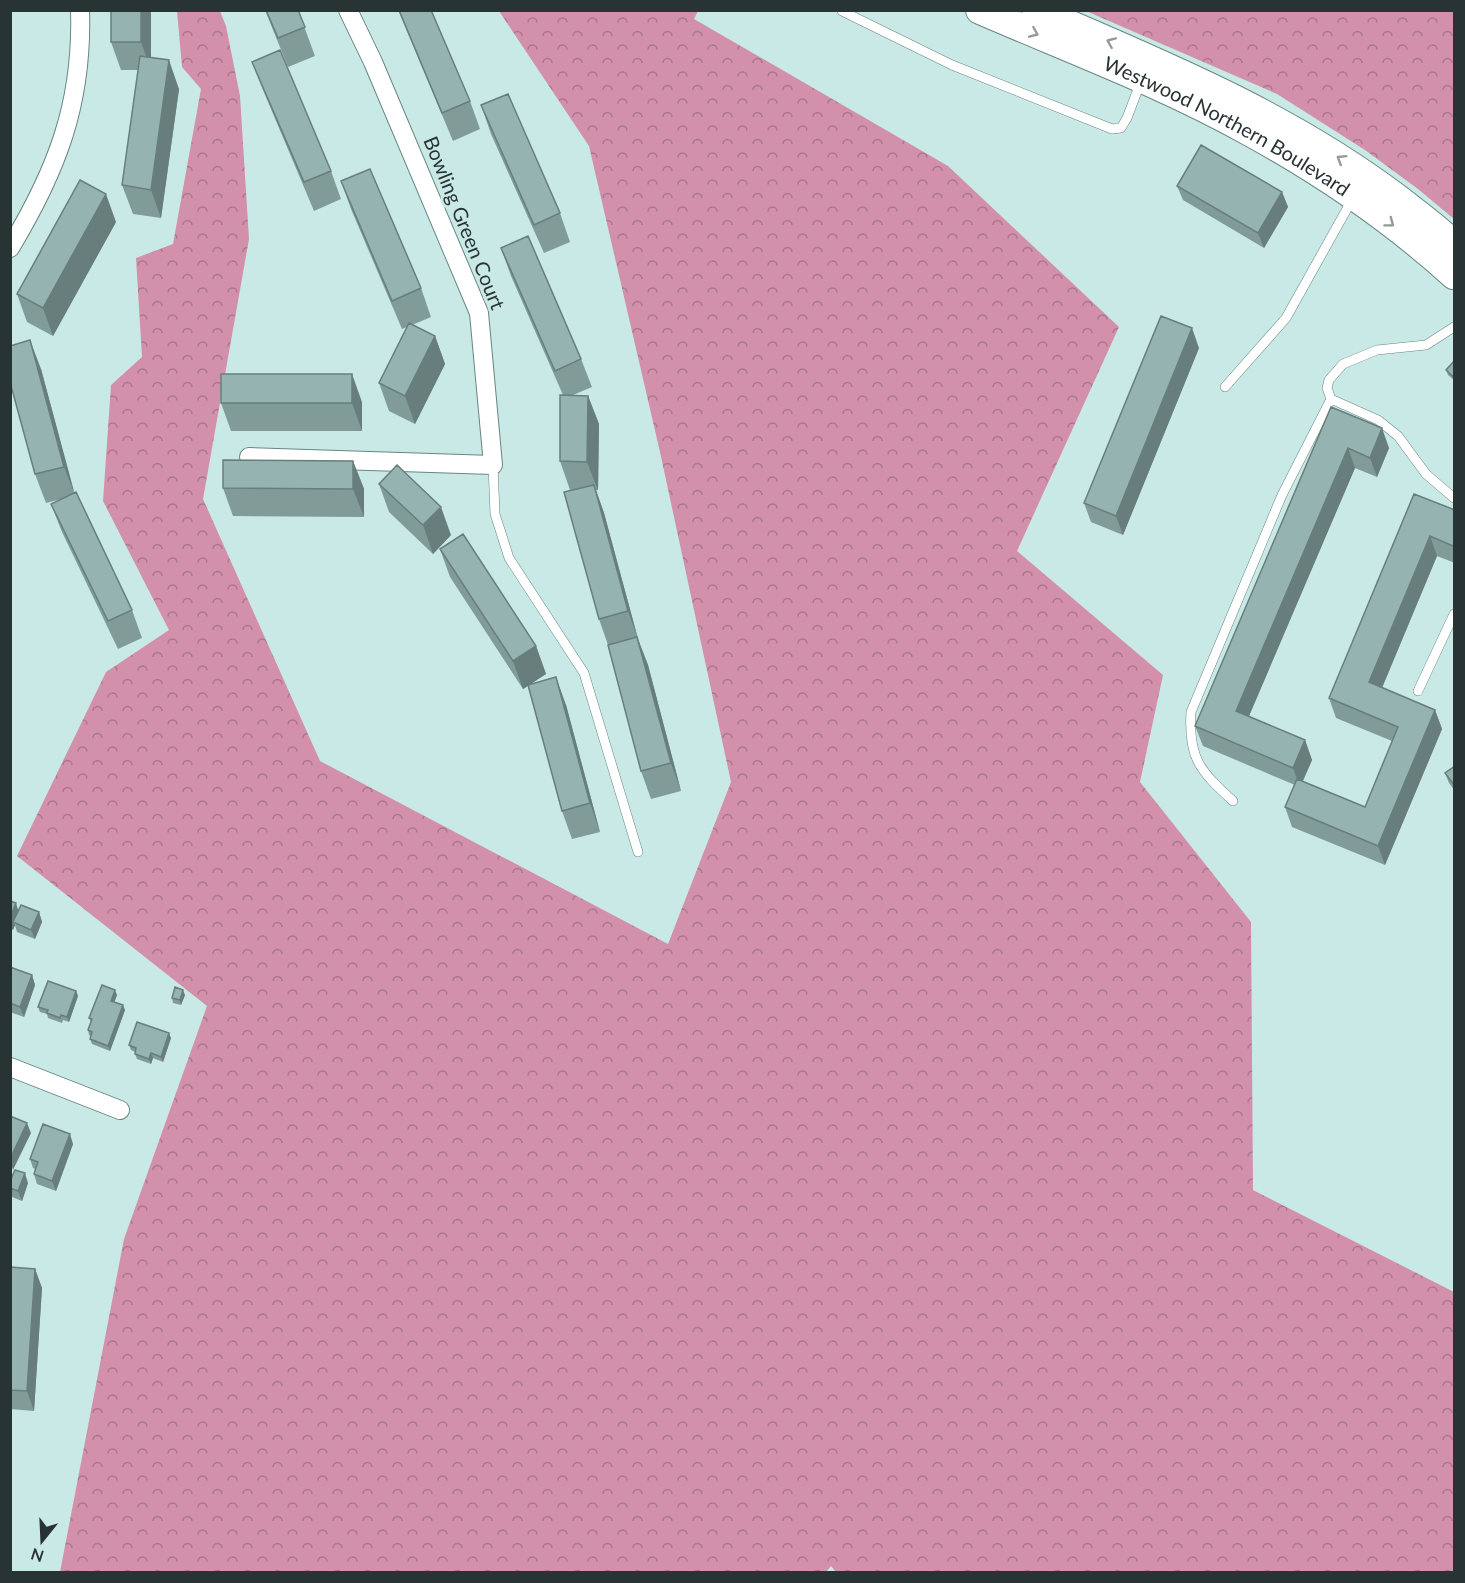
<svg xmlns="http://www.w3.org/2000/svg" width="1465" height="1583" font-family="Lato,sans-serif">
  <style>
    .forest { fill: url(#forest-crowns) }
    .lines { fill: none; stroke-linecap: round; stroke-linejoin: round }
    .lane-casing { stroke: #688683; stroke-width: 10 }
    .street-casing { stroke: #688683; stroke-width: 20 }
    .primary-casing { stroke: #688683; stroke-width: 30 }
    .lane { stroke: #fff; stroke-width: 9 }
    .street { stroke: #fff; stroke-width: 18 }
    .primary { stroke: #fff; stroke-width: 28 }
    .wall { fill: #809b98 }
    .shaded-wall { fill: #687e7c }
    .building { fill: #95b4b1; stroke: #687e7c; stroke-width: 1.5 }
    .oneway { stroke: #949a99 }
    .labels { text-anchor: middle; stroke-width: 6; stroke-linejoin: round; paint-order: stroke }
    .street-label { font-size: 20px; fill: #283433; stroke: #c9e9e6 }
  </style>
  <defs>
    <pattern id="forest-crowns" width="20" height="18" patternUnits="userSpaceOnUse" patternTransform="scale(1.5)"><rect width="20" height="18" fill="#d290ab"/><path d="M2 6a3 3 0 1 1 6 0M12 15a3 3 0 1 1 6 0" fill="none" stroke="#aa768c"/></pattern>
  </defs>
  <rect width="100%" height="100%" fill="#c9e9e6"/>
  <path class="forest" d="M177 11H220L226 26 240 96 249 239 203 499 320 761 668 944 731 782 660 452 589 146 499 11H698L694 19 948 166 1119 327 1017 551 1163 675 1140 782 1251 922 1253 1190 1454 1292V1572H836L831 1566 826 1572H60L124 1239 207 1006 17 856 106 672 169 630 103 501 111 385 142 357 136 258 173 244 201 89 182 67Z
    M1086 11H1454V219L1418 189 1365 150 1277 94Z"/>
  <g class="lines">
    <g class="lane-casing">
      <path id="lane" d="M842 11 952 65 1112 129 1121 128 1127 118 1141 81
        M1454 327 1426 345 1377 350 1343 364 1329 380 1327 388 1331 399 1378 420 1398 436 1426 474 1454 498
        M1225 387 1286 318 1353 198
        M493 465 495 514 509 558 584 673 638 852
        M1418 691 1454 614
        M1233 801C1200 771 1188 758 1191 712L1282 495 1331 399"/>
    </g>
    <g class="street-casing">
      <path id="street" d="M10 248C57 170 83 103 80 10
        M249 457 493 465 479 313 373 62 348 10
        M10 1067 120 1110"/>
    </g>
    <g class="primary-casing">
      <g id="primary">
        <path id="s1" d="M980 10C1070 49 1164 84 1250 132 1323 172 1392 219 1454 275"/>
        <path d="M1036 10C1162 64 1289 116 1398 199 1417 214 1437 228 1454 245"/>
      </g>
    </g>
    <use href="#lane" class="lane"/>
    <use href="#street" class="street"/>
    <use href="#primary" class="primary"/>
  </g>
  <path class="wall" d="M111 10H151V58L179 89 161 218 133 214 122 185 138 70H121L111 42Z
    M265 10H298L315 56 288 67Z
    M398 10H431L470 101 480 129 453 141Z
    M252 62 331 171 341 199 314 211 263 90Z
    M481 105 560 213 570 242 544 253 491 134Z
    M341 181 421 288 431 317 412 325 435 336 445 364 415 424 389 411 379 383 407 327 402 329 351 209Z
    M1177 186 1282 192 1288 207 1264 248 1183 200Z
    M116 222 53 336 27 322 17 294Z
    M501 248 581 359 592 387 573 395 588 396 599 424 598 490H596L604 513 638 639 648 665 681 791 651 799 641 771 608 645 599 619 574 490H570L560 461 563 395 511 276Z
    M1199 348 1123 535 1091 522 1084 503Z
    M1455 360V381L1448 375 1446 370Z
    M41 369 74 493 132 610 142 638 118 649 62 532 51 504 65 498 46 503 35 474Z
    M362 402V431H231L221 403Z
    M1331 407 1389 448 1377 477 1355 468 1249 716 1305 740 1312 760 1303 781 1365 807 1392 741 1336 718 1329 698 1414 494 1455 510V563L1437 556 1382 688 1435 710 1442 729 1385 865 1292 827 1285 807 1295 785 1203 746 1195 726Z
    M353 461 364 489V517L233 516 223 488Z
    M379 484 451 535 433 554 389 512Z
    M440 549 536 646 546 674 532 683 566 705 600 832 572 839 562 811 528 686 523 689 450 577Z
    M1455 766V791L1449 783 1445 773Z
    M10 901 18 910 39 912 42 922 35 939 17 932 15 925 13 930 10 929Z
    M10 967 32 975 35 985 24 1017 10 1012Z
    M76 991 78 996 69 1022 63 1020 62 1023 48 1018 47 1014 40 1012 38 1007Z
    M117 995 114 1002 125 1010 110 1051 92 1044 90 1039 91 1036 89 1035 88 1030 91 1022 89 1018Z
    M185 995 181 1005 173 1003 172 998Z
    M171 1038 163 1062 153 1058 151 1064 137 1059 135 1054V1052L131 1050 129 1045Z
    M73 1144 56 1191 37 1184 34 1174 35 1169 33 1168 30 1159Z
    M10 1181 28 1183 22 1201 12 1197 10 1194Z
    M10 1267 35 1269 42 1288 34 1411 10 1409Z"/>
  <path class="shaded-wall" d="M141 10H151V70L141 42Z
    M169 60 179 89 161 218 151 190Z
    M1282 192 1288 207 1264 248 1258 233Z
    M106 194 116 222 53 336 43 308Z
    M1192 328 1199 348 1123 535 1116 516Z
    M435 336 445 364 415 424 405 396Z
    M30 340 41 369 75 495 64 467Z
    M352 374 362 402V431L352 403Z
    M588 396 599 424 598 490 587 462Z
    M1382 428 1389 448 1377 477 1370 458Z
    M1348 448 1355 468 1243 730 1236 711Z
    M353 461 364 489V517L353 489Z
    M594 485 604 513 638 639 628 611Z
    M441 507 451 535 433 554 423 525Z
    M1430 536 1437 556 1376 702 1369 682Z
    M637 637 648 665 681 791 671 763Z
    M536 646 546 674 523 689 513 661Z
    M556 677 566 705 600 832 590 803Z
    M1435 710 1442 729 1385 865 1378 846Z
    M1305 740 1312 760 1300 787 1293 768Z
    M16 903 19 913 13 922 15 925 13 930 10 924V917Z
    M39 912 42 922 35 939 31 930Z
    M32 975 35 985 24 1017 20 1007Z
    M115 990 117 995 113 1006 111 1001Z
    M183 990 185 995 181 1005 180 1000Z
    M76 991 78 996 69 1022 67 1017Z
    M123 1005 125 1010 110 1051 108 1046Z
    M169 1033 171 1038 163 1062 161 1057Z
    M151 1053 153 1058 151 1064 149 1059Z
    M27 1123 31 1133 13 1170 10 1162V1159Z
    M70 1134 73 1144 56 1191 52 1181Z
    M25 1173 28 1183 22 1201 18 1191Z
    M35 1269 42 1288 34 1411 27 1391Z"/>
  <path class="building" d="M111 10H141V42H111Z
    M266 10H298L305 27 278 38Z
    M399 10H431L470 101 442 113Z
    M280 50 331 171 304 182 252 62Z
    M140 56 169 60 151 190 122 185Z
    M508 94 560 213 534 225 481 105Z
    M1201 145 1282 192 1258 233 1177 186Z
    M370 169 421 288 392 301 341 181Z
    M80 180 106 194 43 308 17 294Z
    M528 236 581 359 555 371 501 248Z
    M1161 316 1192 328 1116 516 1084 503Z
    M409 323 435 336 405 396 379 383Z
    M30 340 64 467 35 474 10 382V346Z
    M1455 360V378L1446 370Z
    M221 374H352V403H221Z
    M560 395 588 396 587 462 560 461Z
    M1331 407 1382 428 1370 458 1348 448 1236 711 1305 740 1293 768 1195 726Z
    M223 460 353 461V489L223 488Z
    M397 465 441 507 423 525 379 484Z
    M594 485 628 611 599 619 564 492Z
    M76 492 132 610 108 621 51 504Z
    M1414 494 1455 510V541L1453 546 1430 536 1369 682 1435 710 1378 846 1285 807 1297 779 1365 807 1398 727 1329 698Z
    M463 534 536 646 513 661 440 549Z
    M637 637 671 763 641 771 608 645Z
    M556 677 590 803 562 811 528 685Z
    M1455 766V786L1445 773Z
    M10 901 16 903 10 917Z
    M21 905 39 912 31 930 13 922Z
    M10 967 32 975 20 1007 10 1003Z
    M48 981 76 991 67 1017 61 1015 60 1018 47 1013 48 1010 38 1007Z
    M102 985 115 990 111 1001 123 1005 108 1046 90 1039 92 1032 88 1030 92 1019 89 1018Z
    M175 987 183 990 180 1000 172 998Z
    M137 1022 169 1033 161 1057 151 1053 149 1059 135 1054 136 1048 129 1045Z
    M10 1116 27 1123 10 1159Z
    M43 1124 70 1134 52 1181 34 1174 38 1162 30 1159Z
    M15 1170 25 1173 18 1191 10 1188V1181Z
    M10 1267 35 1269 27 1391 10 1390Z"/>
  <defs><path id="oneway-chevron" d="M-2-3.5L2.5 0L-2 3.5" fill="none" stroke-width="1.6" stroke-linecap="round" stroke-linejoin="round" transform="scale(1.5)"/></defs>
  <g class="oneway">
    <use href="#oneway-chevron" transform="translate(1034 33) rotate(23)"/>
    <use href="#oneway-chevron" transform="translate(1111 42) rotate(-157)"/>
    <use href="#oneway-chevron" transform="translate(1341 159) rotate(-148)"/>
    <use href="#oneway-chevron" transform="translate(1390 223) rotate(37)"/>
  </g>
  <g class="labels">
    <g class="street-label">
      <text dy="7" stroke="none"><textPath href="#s1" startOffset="273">Westwood Northern Boulevard</textPath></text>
      <text transform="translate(464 223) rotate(68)" y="7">Bowling Green Court</text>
    </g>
  </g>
  <rect width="1465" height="1583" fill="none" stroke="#283433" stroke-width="24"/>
  <g transform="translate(42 1541) rotate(198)" stroke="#c9e9e6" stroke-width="4.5" paint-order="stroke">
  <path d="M0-4.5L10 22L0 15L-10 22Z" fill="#283433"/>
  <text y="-9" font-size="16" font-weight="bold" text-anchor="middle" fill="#283433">N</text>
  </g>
</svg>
